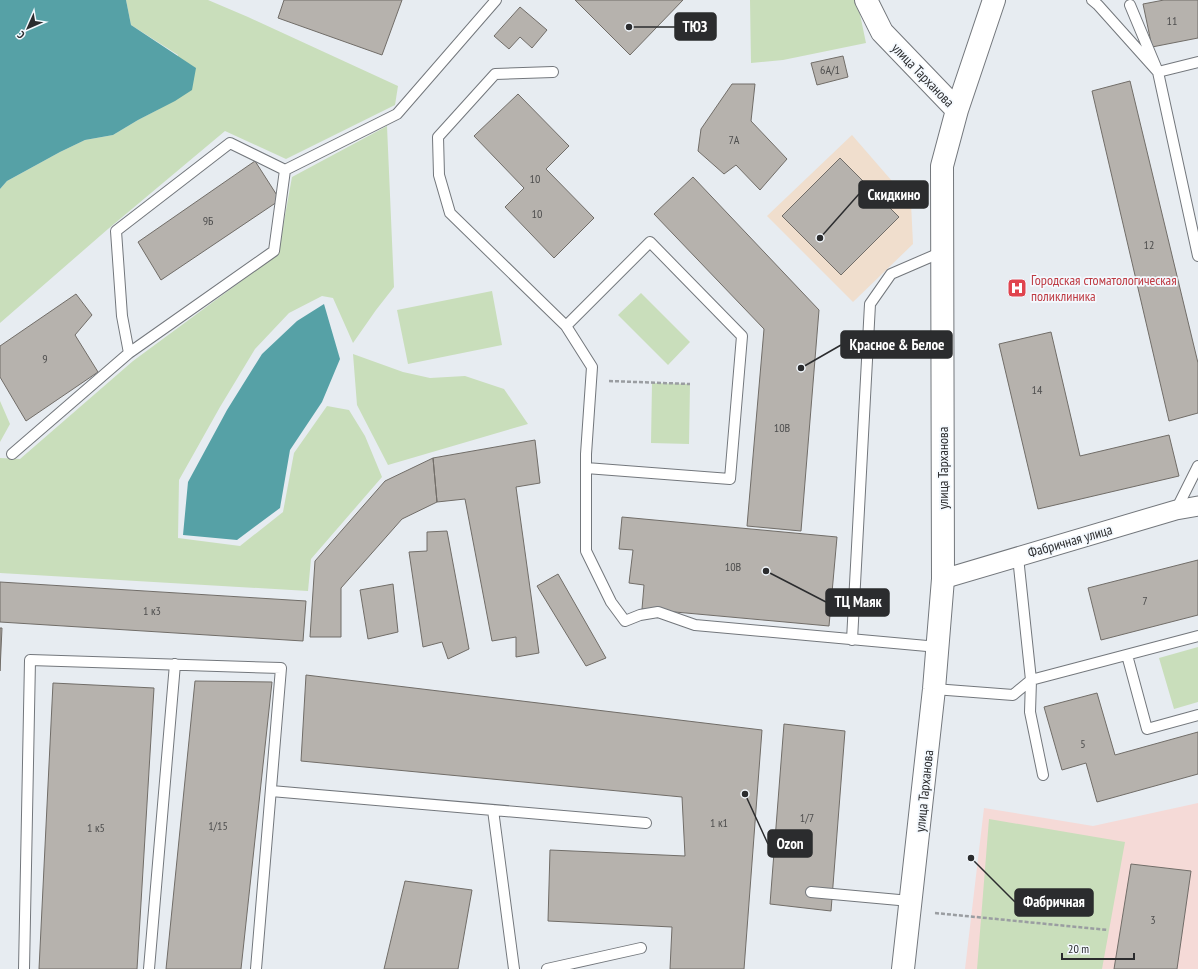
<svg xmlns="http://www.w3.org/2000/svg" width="1198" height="969" font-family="'PT Sans Narrow',sans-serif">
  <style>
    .commercial { fill: #f0decd }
    .education { fill: #f5dad7 }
    .green { fill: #c9debb }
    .water { fill: #56a1a6 }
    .building { fill: #b6b2ad; stroke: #716d68 }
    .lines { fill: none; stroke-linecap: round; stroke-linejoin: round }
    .lane-casing { stroke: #73777c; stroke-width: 12 }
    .street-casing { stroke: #73777c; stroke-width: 21 }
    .secondary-casing { stroke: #73777c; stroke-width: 24 }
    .path { stroke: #9a9da1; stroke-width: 2.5; stroke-dasharray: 4 2; stroke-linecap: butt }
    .lane { stroke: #fff; stroke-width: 10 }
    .street { stroke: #fff; stroke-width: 19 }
    .secondary { stroke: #fff; stroke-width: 22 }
    .labels { text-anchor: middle; stroke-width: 3.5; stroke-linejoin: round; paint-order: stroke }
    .number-label { font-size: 12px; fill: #4e4e4e }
    .street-label { font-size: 14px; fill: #2b2c2e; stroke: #f4f9fe }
    .health-label { font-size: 14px; fill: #be3a42; stroke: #f4f9fe; text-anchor: start }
    .leader { fill: none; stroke: #2b2c2e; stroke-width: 1.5 }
    .callout-dot { fill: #2b2c2e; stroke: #f4f9fe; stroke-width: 1.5 }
    .callout { fill: #2b2c2e; stroke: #2b2c2e; stroke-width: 1.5 }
    .callout-label { font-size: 15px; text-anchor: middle; font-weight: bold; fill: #fff }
  </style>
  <rect width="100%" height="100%" fill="#e7ecf1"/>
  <path class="commercial" d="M852 135 911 203 913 244 853 302 767 216Z"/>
  <path class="education" d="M1198 803V969H965L984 808 1093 826Z"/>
  <path class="green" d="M126 0H208L248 17 398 86 395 105 286 159 225 131 108 229 0 323V189L7 181 60 152 85 140 113 135 138 120 159 109 178 55 131 25Z
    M750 0H857L866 43 783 60 751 63Z
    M387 126 394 287 376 310 353 343 333 298 322 296 289 313 255 349 220 407 179 480 178 538 240 546 283 512 294 453 327 406 349 410 365 436 382 477 311 559 308 591 0 573V458L20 459 133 361 278 254 292 177Z
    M492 291 502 345 408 364 397 310Z
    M641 293 690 342 668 365 618 315Z
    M353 354 403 372 430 378 465 376 504 389 528 424 388 465 357 405Z
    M652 383 690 384 689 444 651 443Z
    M0 401 10 424 0 442Z
    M1198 647V702L1174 709 1159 658Z
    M989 819 1125 842 1102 969H977Z"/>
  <path class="water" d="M0 0H126L131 25 196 68 192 90 175 101 138 120 113 135 85 140 60 152 7 181 0 189Z
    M324 304 340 359 322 402 290 450 280 508 237 540 183 535 188 482 227 410 262 354 297 321Z"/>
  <path class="building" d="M284 0H402L382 55 278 18Z
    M575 0H683L630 55Z
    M1164 0H1198V38L1152 47 1143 4Z
    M520 7 547 30 532 48 520 37 509 49 494 36Z
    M843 56 848 77 817 85 811 63Z
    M1130 81 1198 363V413L1169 421 1092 91Z
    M732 84H755L751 121 787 159 760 190 736 165 724 174 698 151 701 129Z
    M518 94 569 146 546 169 594 218 554 258 505 207 524 188 474 136Z
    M840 158 899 217 841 275 782 216Z
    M255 161 280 200 161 280 138 242Z
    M693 177 819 310 801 531 747 526 764 329 654 214Z
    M76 294 92 315 75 335 98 372 26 421 0 377V346Z
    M1051 332 1080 456 1169 435 1179 476 1038 509 999 344Z
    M535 440 540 483 516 487 539 653 516 657V637L492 641 465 499 437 502 433 458Z
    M433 458 437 502 402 519 341 588V637H310L315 561 385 481Z
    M622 517 837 537 829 626 642 609 644 585 629 583 633 550 619 549Z
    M447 531 469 649 448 659 442 642 423 647 409 552 427 551V532Z
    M1198 560V615L1101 640 1088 588Z
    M558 574 606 658 586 666 537 586Z
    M0 582 306 601 303 641 0 622Z
    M393 584 398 632 368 639 360 590Z
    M0 628H2L0 671Z
    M306 675 762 730 744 969H670L672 927 548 921 550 850 685 856 682 797 301 761Z
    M195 681 272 682 241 969H166Z
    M53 683 154 688 137 969H39Z
    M1097 693 1115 755 1198 732V774L1097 802 1086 763 1062 770 1044 707Z
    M784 724 845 731 831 911 770 904Z
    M1131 864 1191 871 1177 969H1114Z
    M405 881 472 890 458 969H384Z"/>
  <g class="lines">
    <g class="lane-casing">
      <path id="lane" d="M1092 0 1098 5 1158 72 1198 62
        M1130 5 1158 72 1198 256
        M553 72 495 74 438 137 439 175 450 213 566 326
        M129 353 122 316 116 231 230 143 285 170
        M12 454 129 353 274 251 285 170 397 114 496 0
        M586 468 730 479 742 336 650 242 566 326 592 367 586 454V551L611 602 625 621 640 615 658 612 695 625 938 647
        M1176 510 1198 466
        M1018 557 1031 680 1198 636
        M852 640 870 304 891 274 942 252
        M1127 655 1147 729 1198 715
        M1031 680 1030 712 1043 775
        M934 689 1013 695 1031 680
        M271 791 646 823
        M493 810 514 969
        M811 892 910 901
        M24 969 30 660 281 668 256 969
        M149 969 175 664
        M547 969 641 948"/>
    </g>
    <g class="street-casing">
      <path id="street" d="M943 579 1176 510 1198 506"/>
    </g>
    <g class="secondary-casing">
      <path id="secondary" d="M866 0 882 32 957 110
        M903 969 934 689 943 579 942 166 957 110 994 0"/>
    </g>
    <path class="path" d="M609 381 690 384
      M935 913 1108 930"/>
    <use href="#lane" class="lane"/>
    <use href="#street" class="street"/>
    <use href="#secondary" class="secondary"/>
  </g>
  <defs>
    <g id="hospital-square" transform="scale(1)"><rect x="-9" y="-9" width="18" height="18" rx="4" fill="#e0444e" stroke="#f4f9fe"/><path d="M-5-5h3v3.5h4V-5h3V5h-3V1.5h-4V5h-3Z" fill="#fff"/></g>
  </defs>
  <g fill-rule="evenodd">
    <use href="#hospital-square" x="1017" y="288"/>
  </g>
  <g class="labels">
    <g class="number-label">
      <text x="1172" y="25">11</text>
      <text x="830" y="74">6А/1</text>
      <text x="734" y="144">7А</text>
      <text x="535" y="183">10</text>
      <text x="537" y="218">10</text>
      <text x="208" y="225">9Б</text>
      <text x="1149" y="249">12</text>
      <text x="45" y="363">9</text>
      <text x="1037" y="394">14</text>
      <text x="782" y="432">10В</text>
      <text x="733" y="571">10В</text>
      <text x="1145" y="605">7</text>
      <text x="152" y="615">1 к3</text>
      <text x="1083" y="748">5</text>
      <text x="807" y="822">1/7</text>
      <text x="719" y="827">1 к1</text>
      <text x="218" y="830">1/15</text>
      <text x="96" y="832">1 к5</text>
      <text x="1153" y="924">3</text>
    </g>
    <g class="street-label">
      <text transform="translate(923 75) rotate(46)" y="5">улица Тарханова</text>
      <text transform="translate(943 468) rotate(-90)" y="5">улица Тарханова</text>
      <text transform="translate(1070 541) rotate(-16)" y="5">Фабричная улица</text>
      <text transform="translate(924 791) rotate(-84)" y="5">улица Тарханова</text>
    </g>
    <g class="health-label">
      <text x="1031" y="285">Городская стоматологическая<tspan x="1031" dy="16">поликлиника</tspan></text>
    </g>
  </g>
  <path class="leader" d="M629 27L675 27M820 238L859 194M801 368L841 345M766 571L826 602M745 794L768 844M971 858L1015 902"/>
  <g class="callout-dot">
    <circle cx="629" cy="27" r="4"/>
    <circle cx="820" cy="238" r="4"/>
    <circle cx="801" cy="368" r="4"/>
    <circle cx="766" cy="571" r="4"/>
    <circle cx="745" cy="794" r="4"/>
    <circle cx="971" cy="858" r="4"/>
  </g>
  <g class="callout">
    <rect x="675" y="13" width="41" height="27" rx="4"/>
    <rect x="859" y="181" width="69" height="27" rx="4"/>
    <rect x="841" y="331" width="111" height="27" rx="4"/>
    <rect x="826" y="589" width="63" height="27" rx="4"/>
    <rect x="768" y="830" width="44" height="27" rx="4"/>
    <rect x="1015" y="889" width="78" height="27" rx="4"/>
  </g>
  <g class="callout-label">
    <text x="695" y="32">ТЮЗ</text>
    <text x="894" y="200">Скидкино</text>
    <text x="897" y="350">Красное &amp; Белое</text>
    <text x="858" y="607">ТЦ Маяк</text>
    <text x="790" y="849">Ozon</text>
    <text x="1054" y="907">Фабричная</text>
  </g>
  <g transform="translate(28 28) rotate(225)" stroke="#f4f9fe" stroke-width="3" paint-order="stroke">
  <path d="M0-3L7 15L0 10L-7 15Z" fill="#2b2c2e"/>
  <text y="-6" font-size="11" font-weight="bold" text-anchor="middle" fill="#2b2c2e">С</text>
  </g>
  <path d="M1062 953v6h72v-6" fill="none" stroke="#2b2c2e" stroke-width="2"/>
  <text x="1068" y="953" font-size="12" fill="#2b2c2e" stroke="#f4f9fe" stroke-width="3" paint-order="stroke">20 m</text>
</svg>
